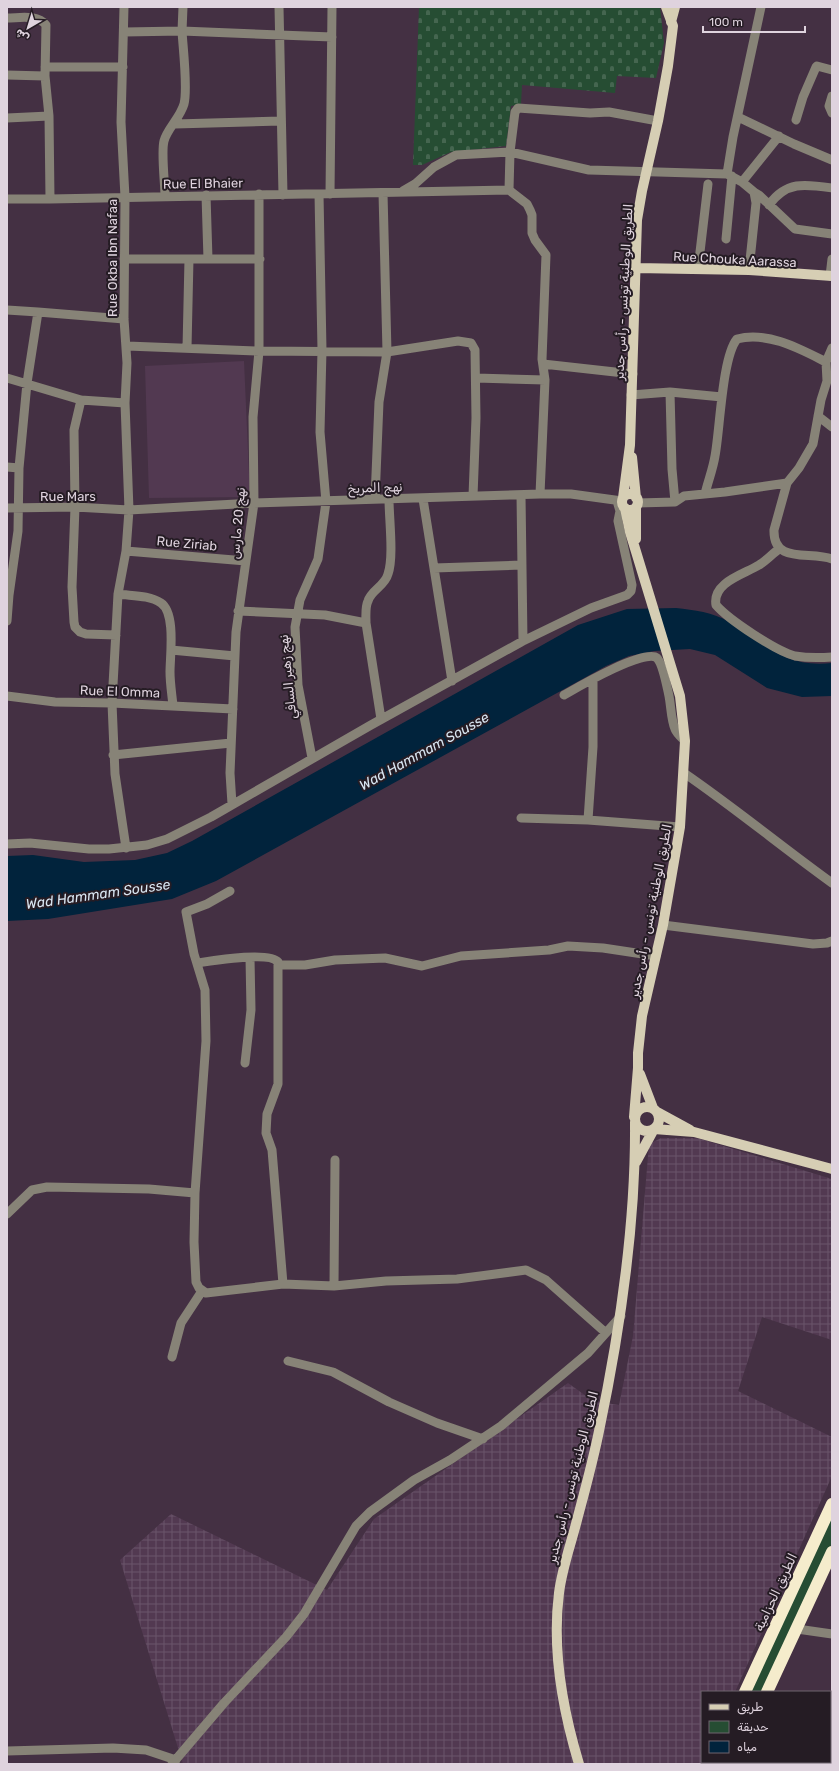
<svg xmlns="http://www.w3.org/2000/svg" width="839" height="1771" font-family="Rubik,Vazirmatn,sans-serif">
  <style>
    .built { fill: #523951 }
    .industrial { fill: url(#industrial-grid) }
    .green { fill: #264d33 }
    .cemetery { fill: url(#cemetery-stones) }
    .water { fill: #01233c }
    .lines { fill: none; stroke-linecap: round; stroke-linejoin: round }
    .minor { stroke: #878377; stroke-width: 9 }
    .major { stroke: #d6ceb4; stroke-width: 10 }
    .highway { stroke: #f5eccc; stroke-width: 12 }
    .labels { text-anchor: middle; stroke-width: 4; stroke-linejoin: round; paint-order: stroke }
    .street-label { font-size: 13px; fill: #dfd3de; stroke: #251c24 }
    .water-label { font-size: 14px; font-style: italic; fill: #d9e6f2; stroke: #251c24 }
  </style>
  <defs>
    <pattern id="industrial-grid" width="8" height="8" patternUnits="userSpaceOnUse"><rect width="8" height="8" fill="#523951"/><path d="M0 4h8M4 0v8" fill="none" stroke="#6a556a"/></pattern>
    <pattern id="cemetery-stones" width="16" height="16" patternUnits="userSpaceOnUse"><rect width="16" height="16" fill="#264d33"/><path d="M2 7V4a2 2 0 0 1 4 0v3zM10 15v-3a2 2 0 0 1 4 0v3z" fill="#456650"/></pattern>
  </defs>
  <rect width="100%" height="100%" fill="#443043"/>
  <path class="built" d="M244 361 250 497 149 498 145 366Z"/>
  <path class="industrial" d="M661 1138H697L832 1179V1340L762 1317 738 1391 832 1437V1476L735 1692H702V1764H183L120 1560 171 1514 327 1590 374 1519 568 1383 593 1401 619 1405 633 1336 649 1144Z"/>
  <path class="green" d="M832 1512V1543L762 1692H748Z"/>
  <path class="cemetery" d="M419 7H660L664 43 656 78 617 76 615 93 522 85 521 104 511 106 506 146 451 152 422 165H413Z"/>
  <path class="water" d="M676 608C694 610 713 612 729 622 767 644 783 668 832 663V696L802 697 767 688 715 655 690 649 654 651 629 656 606 666 216 881 172 899 48 919 7 921V856L33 855 84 862 135 860 167 853 192 841 578 625 627 609Z"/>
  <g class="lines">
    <path class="minor" d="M124 7 121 122 125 197 124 319 127 363 125 403 129 510 126 551 118 594 112 703 115 774 126 848
      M279 7 283 195
      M7 18C20 18 37 14 46 25L45 76 49 116 50 199
      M124 32 182 31 183 7
      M45 67H123
      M7 75 45 76
      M832 96 829 106 832 113
      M738 117 794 144 832 160
      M7 118 49 116
      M796 120 803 97 816 67 817 66 832 70
      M175 124 280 121
      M742 182 779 136
      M509 190 527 204 530 210 532 215V233L535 240 546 255 542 359 545 380 540 494
      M403 191 415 184 434 167 456 155 510 152 589 170 727 174
      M754 192 759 195 795 229 832 234
      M330 194 332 7
      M206 195 208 259
      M165 196C165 184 161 152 164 141 167 129 180 118 184 104 188 88 183 49 182 31L332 37
      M7 199H50L509 190 510 152 515 112 518 108 590 113 609 112 658 121
      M769 205C786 181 805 184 832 188
      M726 239 732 176
      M124 259H260
      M698 269 708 184
      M749 270 756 203 754 192 742 182 727 174 733 137 761 7
      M830 276 832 259
      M7 310 38 312 27 383 19 468 18 531 9 595 7 621
      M38 312 124 319
      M127 346 259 351 387 352 458 341 471 343 475 350 476 418 473 496
      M187 348 189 259
      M832 348 826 362 827 381 821 400 813 444 799 468 787 483 774 530C773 564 809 551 832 559
      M543 364 633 374
      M7 378 81 400 125 403
      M476 378 545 380
      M670 392 672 469 675 502
      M631 395 670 392 722 397
      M81 400 74 430 75 507 72 587 74 622 75 627 80 632 86 634 116 635
      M818 416 832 427
      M7 467 19 468
      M705 494C708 481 713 469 715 456 720 430 722 357 737 339 768 331 800 349 826 362
      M521 495 523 641
      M375 499 379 402 387 352 383 193
      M423 499 452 681
      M637 503 675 502 684 496 725 492 787 483
      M7 508 75 507 129 510 254 503 540 494H571L622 501
      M779 549C772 554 766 561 759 565 745 574 712 582 716 605 729 620 776 651 795 656 807 658 819 658 832 657
      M126 551 246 561
      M434 568 521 565
      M118 594C132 596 149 595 161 603 176 613 170 656 170 672 170 683 172 695 173 706
      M238 611 325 615 366 623 381 719
      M366 623C366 616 365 607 368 601 371 590 385 586 388 574 394 557 389 519 389 499
      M171 650 235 656
      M564 695C578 687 645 648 657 658 663 664 667 687 669 696 671 706 671 720 675 729 677 734 682 738 685 741
      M7 696 55 702 112 703 233 709
      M113 755 231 743
      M312 758 298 685 295 627 300 600 318 559 326 502 320 432 322 350 319 194
      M684 773C735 808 782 847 832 883
      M232 804 230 773 236 632 254 503 253 417 259 351V194
      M521 818 588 820 680 827
      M588 820 593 747V679
      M7 844 30 843 89 849H109L147 845 167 839 211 817 371 725 523 641 591 608 627 595 631 591 632 585 618 521 620 511 617 501
      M663 925 813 944 827 943 832 941
      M197 963C211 961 270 951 278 962V1084L267 1114 266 1133 272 1150 283 1284
      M278 965H305L335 960 385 958 422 966 461 956 549 950 568 946 603 948 656 956
      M245 1063 251 1010 250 958
      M195 1193 194 1242 196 1282 199 1288 206 1293 283 1284 334 1286 386 1281 457 1279 526 1270 546 1280 606 1333
      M7 1214 32 1190 47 1187 149 1189 195 1193 206 1041 205 990 194 954 186 912 207 904 230 891
      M334 1286 335 1160
      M172 1357 181 1323 202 1291
      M288 1361 333 1372 389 1402 437 1423 483 1439
      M797 1629 832 1634
      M830 1731H832
      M7 1751 113 1748 146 1750 176 1760
      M172 1764 224 1703 286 1637 304 1614 356 1526 370 1512 414 1480 450 1460 501 1426 588 1353 621 1316"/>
    <path class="major" d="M671 22 675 7
      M636 268 749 270 832 276
      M632 457 636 498
      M622 502a8 8 0 1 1 16 0a8 8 0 1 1-16 0Z
      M623 498 630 445 637 220 642 191 658 121 668 66 673 26 666 7
      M636 507V539
      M625 508 630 532 680 696 685 741 680 827 663 925 642 1016 638 1053V1068L634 1117
      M640 1074 653 1108
      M635 1119a12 12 0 1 1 24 0a12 12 0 1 1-24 0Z
      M657 1112 690 1130
      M636 1162 654 1129 694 1132 832 1169
      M579 1764C563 1711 552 1648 559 1593 562 1568 571 1544 577 1520 585 1490 593 1461 599 1431 620 1331 636 1225 635 1122"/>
    <path class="highway" d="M745 1692 832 1504
      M767 1692 832 1552
      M711 1764 712 1762
      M731 1764 732 1762"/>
  </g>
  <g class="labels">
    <g class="street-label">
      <text transform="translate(203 183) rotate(-1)" y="5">Rue El Bhaier</text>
      <text transform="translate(112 258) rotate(-90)" y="5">Rue Okba Ibn Nafaa</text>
      <text transform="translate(735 259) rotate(3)" y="5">Rue Chouka Aarassa</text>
      <text transform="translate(623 292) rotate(-87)" y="5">الطريق الوطنية تونس - رأس جدير</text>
      <text transform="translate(375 487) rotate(-2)" y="5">نهج المريخ</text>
      <text x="68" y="501">Rue Mars</text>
      <text transform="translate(237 523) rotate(-85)" y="5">نهج 20 مارس</text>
      <text transform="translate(187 543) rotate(5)" y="5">Rue Ziriab</text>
      <text transform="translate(287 677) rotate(-96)" y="5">نهج زهير السافي</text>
      <text transform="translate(120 691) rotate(2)" y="5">Rue El Omma</text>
      <text transform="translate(650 911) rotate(-79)" y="5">الطريق الوطنية تونس - رأس جدير</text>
      <text transform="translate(572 1477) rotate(-76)" y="5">الطريق الوطنية تونس - رأس جدير</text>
      <text transform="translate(775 1592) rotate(-65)" y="5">الطريق الحزامية</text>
    </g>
    <g class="water-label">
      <text transform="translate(424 751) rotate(-29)" y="5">Wad Hammam Sousse</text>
      <text transform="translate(98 894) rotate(-8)" y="5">Wad Hammam Sousse</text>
    </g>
  </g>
  <rect width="839" height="1771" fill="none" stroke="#dfd3de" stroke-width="16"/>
  <rect x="701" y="1691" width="130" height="72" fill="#251c24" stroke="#6f656e"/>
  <rect x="709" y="1704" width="20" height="6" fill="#d6ceb4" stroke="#6f656e"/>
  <text x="737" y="1711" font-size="12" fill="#dfd3de">طريق</text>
  <rect x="709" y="1721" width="20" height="12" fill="#264d33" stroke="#6f656e"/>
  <text x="737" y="1731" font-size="12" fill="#dfd3de">حديقة</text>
  <rect x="709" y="1741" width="20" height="12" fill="#01233c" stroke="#6f656e"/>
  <text x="737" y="1751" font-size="12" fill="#dfd3de">مياه</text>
  <g transform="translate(28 28) rotate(218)" stroke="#251c24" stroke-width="3" paint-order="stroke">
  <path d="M0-3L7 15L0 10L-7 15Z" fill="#dfd3de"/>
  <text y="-6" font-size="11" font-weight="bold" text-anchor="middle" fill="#dfd3de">ش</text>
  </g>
  <path d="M703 26v6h102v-6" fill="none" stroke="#dfd3de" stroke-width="2"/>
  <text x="709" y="26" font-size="12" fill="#dfd3de" stroke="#251c24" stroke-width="3" paint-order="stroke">100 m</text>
</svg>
